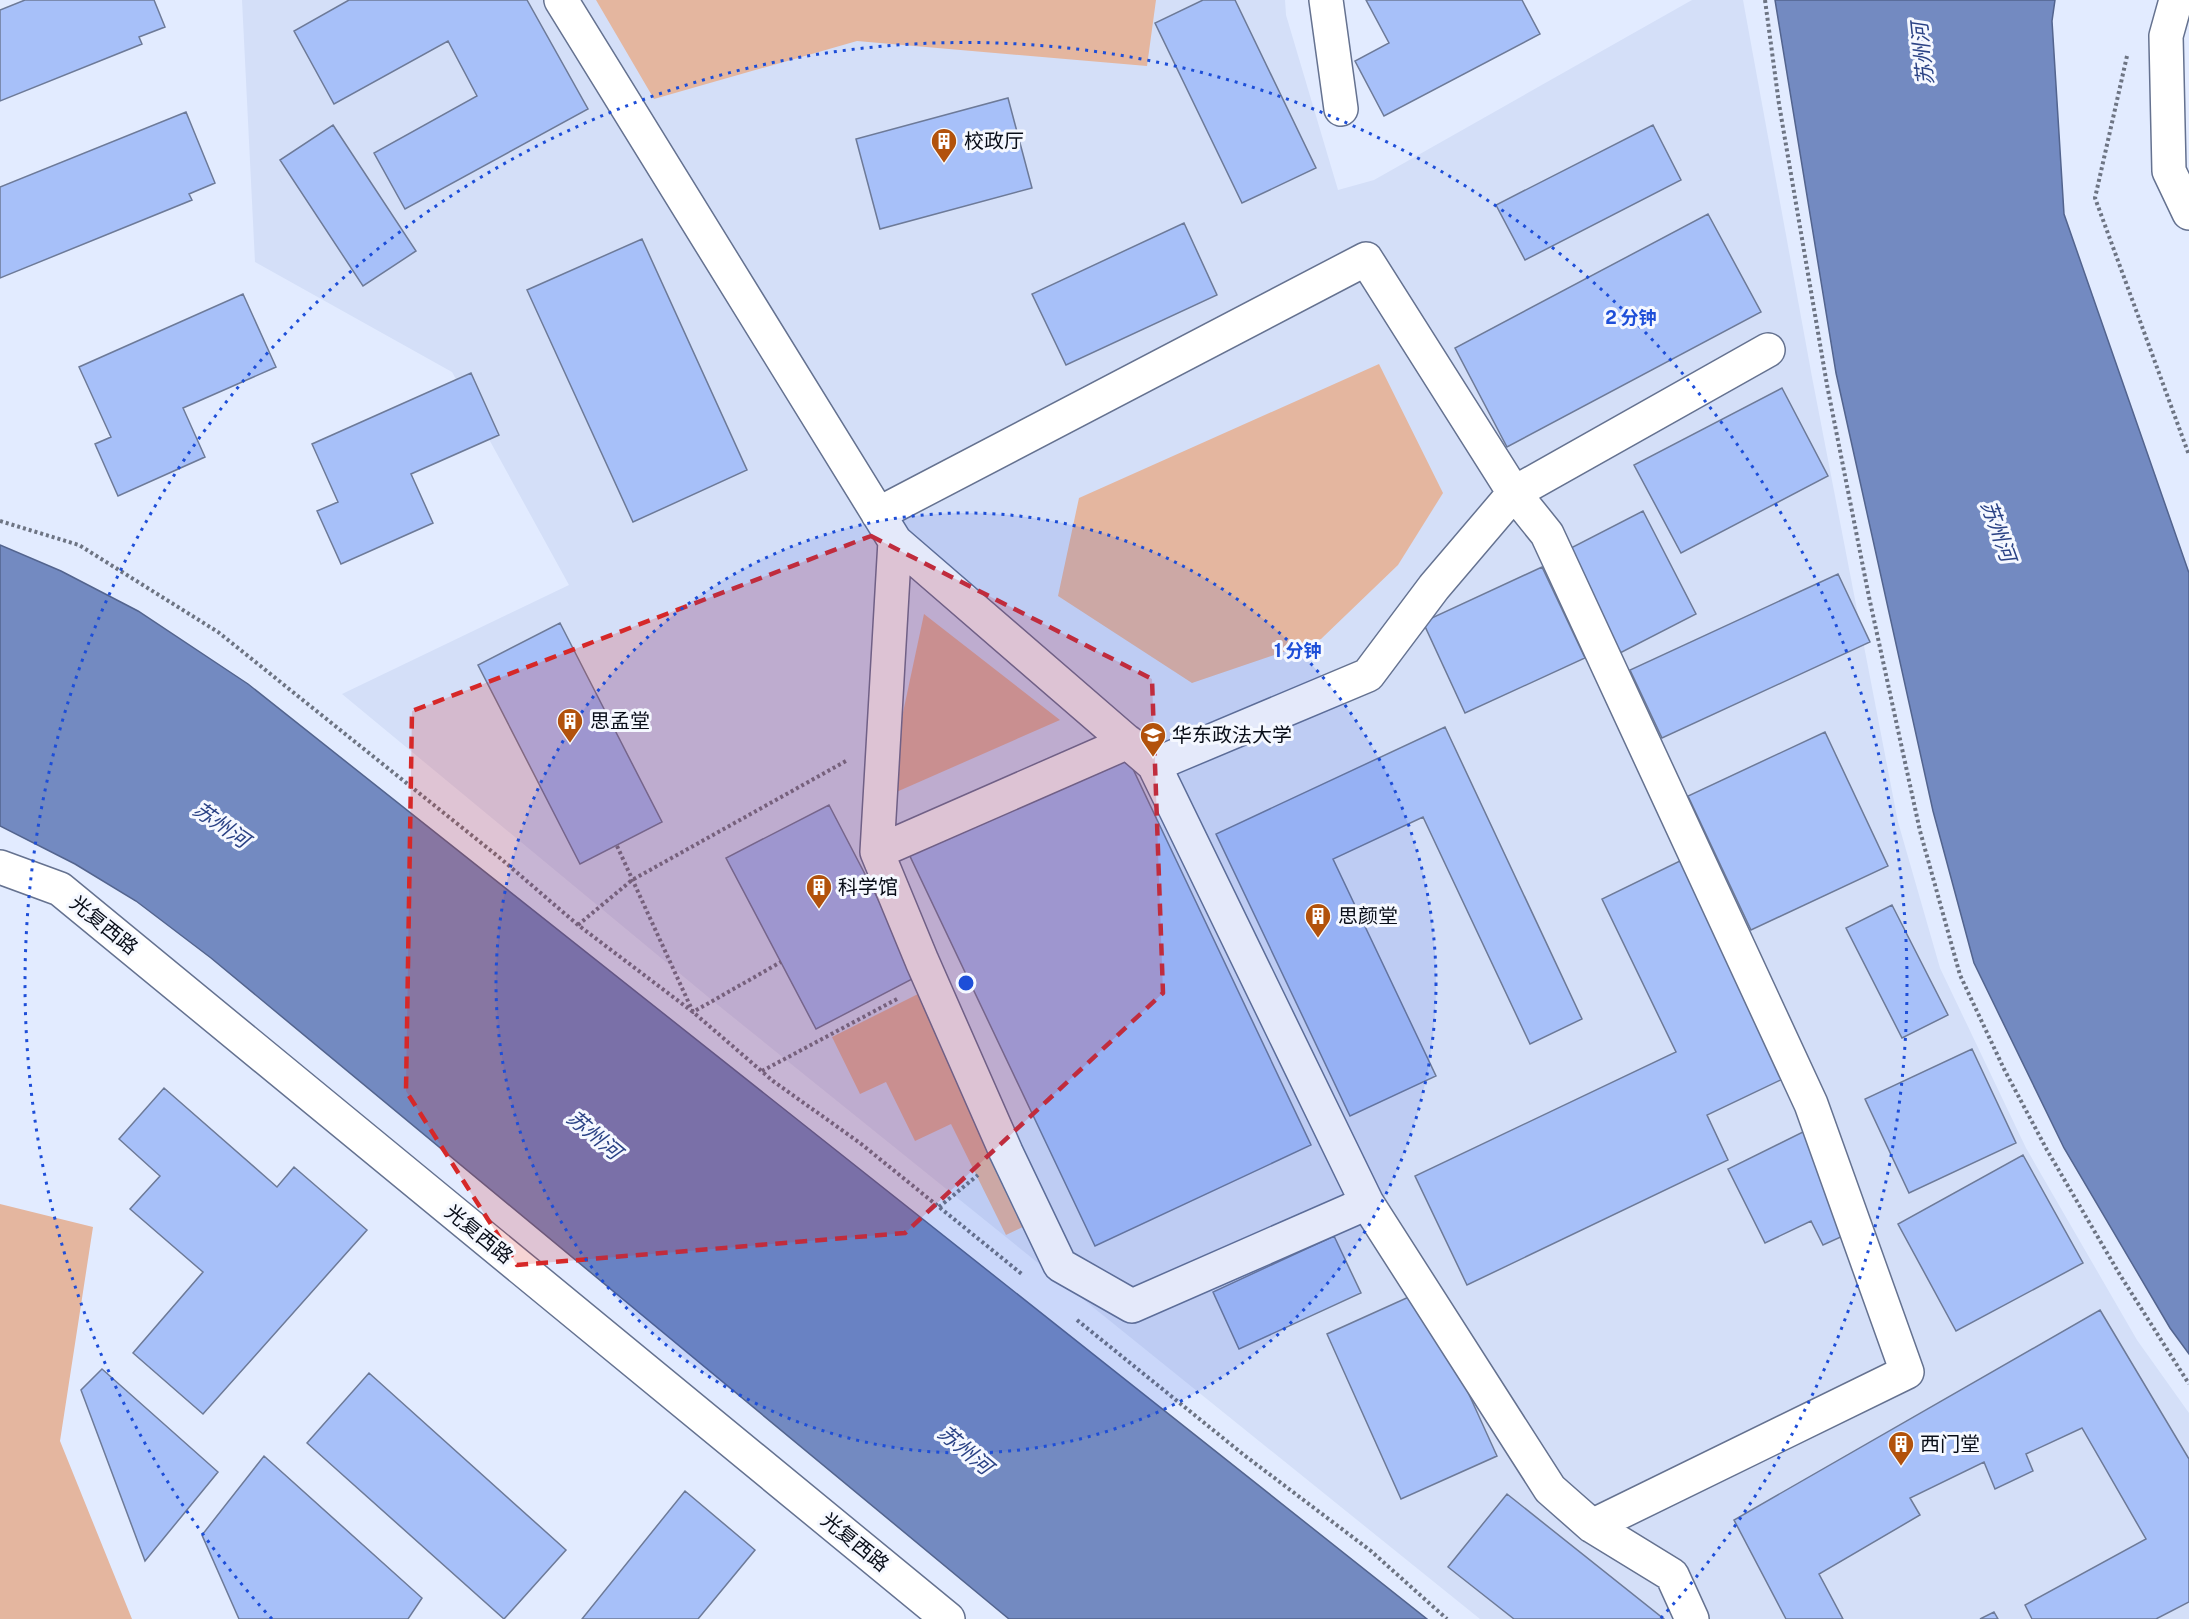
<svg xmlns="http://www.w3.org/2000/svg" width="2189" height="1619" font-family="'Public Sans','Noto Sans SC',sans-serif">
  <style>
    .built { fill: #d4dff8 }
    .green { fill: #e4b69f }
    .water { fill: #738ac1; stroke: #53648e; stroke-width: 1.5 }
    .building { fill: #a7c0f9; stroke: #6d7a98; stroke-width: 1.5 }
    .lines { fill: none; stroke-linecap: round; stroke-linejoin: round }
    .minor-casing { stroke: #657290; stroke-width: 36 }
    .path { stroke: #6d7483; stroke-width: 4; stroke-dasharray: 3 3; stroke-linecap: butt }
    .minor { stroke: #fff; stroke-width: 33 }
    .marked { fill: #d62828; fill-opacity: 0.2; stroke: #d62828; stroke-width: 4.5; stroke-dasharray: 12 8; stroke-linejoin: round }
    .ring { fill: none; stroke: #1d4ed8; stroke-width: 3; stroke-dasharray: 3 6 }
    .labels { text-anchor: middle; stroke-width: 6; stroke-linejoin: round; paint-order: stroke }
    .poi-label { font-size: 20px; fill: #080d18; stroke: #f5f8ff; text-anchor: start }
    .street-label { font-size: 20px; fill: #080d18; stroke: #f5f8ff }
    .water-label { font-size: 21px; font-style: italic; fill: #2a4285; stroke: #f5f8ff }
    .centre { fill: #1d4ed8; stroke: #f5f8ff; stroke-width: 3 }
    .ring-label { font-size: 18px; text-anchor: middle; font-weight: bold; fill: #1d4ed8; stroke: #f5f8ff; stroke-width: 6; stroke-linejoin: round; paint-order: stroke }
  </style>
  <rect width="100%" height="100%" fill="#e2ebff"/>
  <path class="built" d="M242 0H1285L1286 15 1338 190 1374 180 1692 0H1743L1812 377 1898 822 1940 968 2026 1148 2137 1340 2189 1413V1619H1480L713 1001 342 694 569 585 452 372 255 262Z"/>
  <path class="green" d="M596 0H1156L1147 66 857 41 654 99Z
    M1379 364 1443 493 1398 565 1321 639 1192 683 1058 596 1079 498Z
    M924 614 1060 720 885 797Z
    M920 993 1033 1222 1006 1235 951 1124 915 1141 886 1082 860 1094 832 1037Z
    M0 1204 93 1227 60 1441 132 1619H0Z"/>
  <path class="water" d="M1775 0H2055L2052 21 2064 214 2189 573V1354L2170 1328 2064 1148 1974 963 1933 811 1836 373Z
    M0 545 61 571 138 611 248 684 1427 1619H1009L211 958 136 901 75 864 0 826Z"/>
  <path class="building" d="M25 0H154L165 27 139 37 142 44 0 101V10Z
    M349 0H527L588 109 405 209 374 153 477 96 448 41 334 104 294 31Z
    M1203 0H1235L1316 168 1242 203 1155 23Z
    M1366 0H1522L1540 34 1384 116 1355 61 1389 43Z
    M1008 98 1032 188 880 229 856 139Z
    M186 112 215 183 189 194 192 200 0 278V187Z
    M333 125 416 251 363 286 280 160Z
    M1653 125 1681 180 1525 260 1496 205Z
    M1708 214 1761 312 1507 447 1455 348Z
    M1184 223 1217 295 1066 365 1032 294Z
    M642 239 747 470 633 522 527 290Z
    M243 294 276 367 183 408 205 457 118 496 95 444 111 437 79 367Z
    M471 373 499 435 411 474 433 523 341 564 317 511 338 502 312 444Z
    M1782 388 1828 476 1681 553 1634 465Z
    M1643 511 1696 614 1620 653 1567 550Z
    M1542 567 1585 658 1465 713 1423 622Z
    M1838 574 1870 642 1662 738 1630 670Z
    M560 623 662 822 580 864 478 665Z
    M1445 727 1582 1019 1530 1044 1423 817 1333 859 1436 1076 1350 1116 1216 834Z
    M1825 732 1888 866 1751 930 1688 796Z
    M1124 750 1311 1145 1095 1246 908 852Z
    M829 805 918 976 816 1029 726 858Z
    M1684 859 1789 1076 1707 1115 1728 1160 1467 1285 1415 1176 1676 1052 1602 899Z
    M1892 905 1948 1015 1902 1038 1846 928Z
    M1972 1049 2016 1143 1909 1193 1865 1099Z
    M164 1088 277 1187 294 1167 367 1230 203 1414 133 1353 203 1272 130 1209 160 1176 119 1139Z
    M1813 1127 1863 1227 1823 1245 1811 1221 1765 1243 1728 1169Z
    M2023 1155 2083 1263 1956 1331 1898 1224Z
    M1334 1236 1361 1293 1239 1349 1213 1292Z
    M1422 1291 1497 1456 1401 1499 1327 1334Z
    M2100 1310 2189 1459V1602L2156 1619H2032L2025 1605 2146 1539 2082 1428 2026 1454 2033 1471 1995 1489 1984 1462 1910 1498 1920 1515 1819 1574 1843 1619H1786L1734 1520Z
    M102 1369 218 1472 145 1561 81 1390Z
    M369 1373 566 1550 504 1619 307 1443Z
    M264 1456 422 1598 408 1619H239L202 1535Z
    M685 1491 755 1550 698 1619H582Z
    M1507 1494 1664 1619H1514L1448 1567Z
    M1994 1612 1998 1619H1980Z"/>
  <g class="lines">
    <g class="minor-casing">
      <path id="minor" d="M561 0 895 541 1154 765 1367 1203 1550 1489 1592 1526 1672 1575 1692 1619
        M1326 0 1341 109
        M2176 0 2166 36 2169 171 2189 213
        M878 514 1366 259 1514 493 1547 534 1811 1104 1907 1372 1592 1526
        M895 541 877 852 922 961 1006 1152 1060 1265 1132 1306 1367 1203
        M1154 765 1368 675 1434 587 1514 493 1768 350
        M877 852 1128 742
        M0 867 60 889 948 1619"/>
    </g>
    <path class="path" d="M1765 0 1779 104 1827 385 1869 597 1920 831 1960 975 2004 1069 2047 1150 2120 1275 2189 1384
      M2127 56 2095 198 2189 455
      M0 521 79 545 218 632 500 858 578 925 693 1012 773 1081 860 1143 1023 1275
      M617 846 693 1012 781 962
      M578 925 632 880 846 761
      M762 1071 899 998
      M939 1207 978 1175
      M1077 1320 1244 1455 1371 1551 1447 1619"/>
    <use href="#minor" class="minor"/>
  </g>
  <path class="marked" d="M871 536 1152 679 1163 993 905 1233 517 1265 406 1091 412 711Z"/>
  <circle cx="966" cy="983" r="470" fill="#1d4ed8" fill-opacity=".12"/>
  <g class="ring">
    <circle cx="966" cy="983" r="470"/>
    <path d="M272 1619A941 941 0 1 1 1660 1619"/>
  </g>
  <defs>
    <g id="building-pin" transform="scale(1.35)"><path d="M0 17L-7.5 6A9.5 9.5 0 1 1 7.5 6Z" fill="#b2520c" stroke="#f5f8ff"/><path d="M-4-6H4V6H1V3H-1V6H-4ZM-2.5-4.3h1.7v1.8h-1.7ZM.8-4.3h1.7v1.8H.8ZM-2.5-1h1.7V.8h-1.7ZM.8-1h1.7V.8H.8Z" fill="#fff"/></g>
    <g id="university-pin" transform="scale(1.35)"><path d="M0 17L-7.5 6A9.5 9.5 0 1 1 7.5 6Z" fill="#b2520c" stroke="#f5f8ff"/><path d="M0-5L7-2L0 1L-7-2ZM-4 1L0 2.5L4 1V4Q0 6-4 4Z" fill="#fff"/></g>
  </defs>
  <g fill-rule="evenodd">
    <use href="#building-pin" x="944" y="141"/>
    <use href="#building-pin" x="570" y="721"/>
    <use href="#university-pin" x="1153" y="735"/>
    <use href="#building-pin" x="819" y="887"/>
    <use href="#building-pin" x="1318" y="916"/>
    <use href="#building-pin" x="1901" y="1444"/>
  </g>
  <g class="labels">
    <g class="poi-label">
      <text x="964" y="148">校政厅</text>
      <text x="590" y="728">思孟堂</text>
      <text x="1172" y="742">华东政法大学</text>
      <text x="838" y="894">科学馆</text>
      <text x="1338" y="923">思颜堂</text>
      <text x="1920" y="1451">西门堂</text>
    </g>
    <g class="street-label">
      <text transform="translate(104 925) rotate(39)" y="7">光复西路</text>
      <text transform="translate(479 1234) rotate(39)" y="7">光复西路</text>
      <text transform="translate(855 1542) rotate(39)" y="7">光复西路</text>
    </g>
    <g class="water-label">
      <text transform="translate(1923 54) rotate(-96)" y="7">苏州河</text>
      <text transform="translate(1998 531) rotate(70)" y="7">苏州河</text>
      <text transform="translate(221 825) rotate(35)" y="7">苏州河</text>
      <text transform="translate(594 1135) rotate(40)" y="7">苏州河</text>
      <text transform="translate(965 1450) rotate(40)" y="7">苏州河</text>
    </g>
  </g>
  <circle cx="966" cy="983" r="9" class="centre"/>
  <g class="ring-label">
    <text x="1631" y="324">2 分钟</text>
    <text x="1298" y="657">1 分钟</text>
  </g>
</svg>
